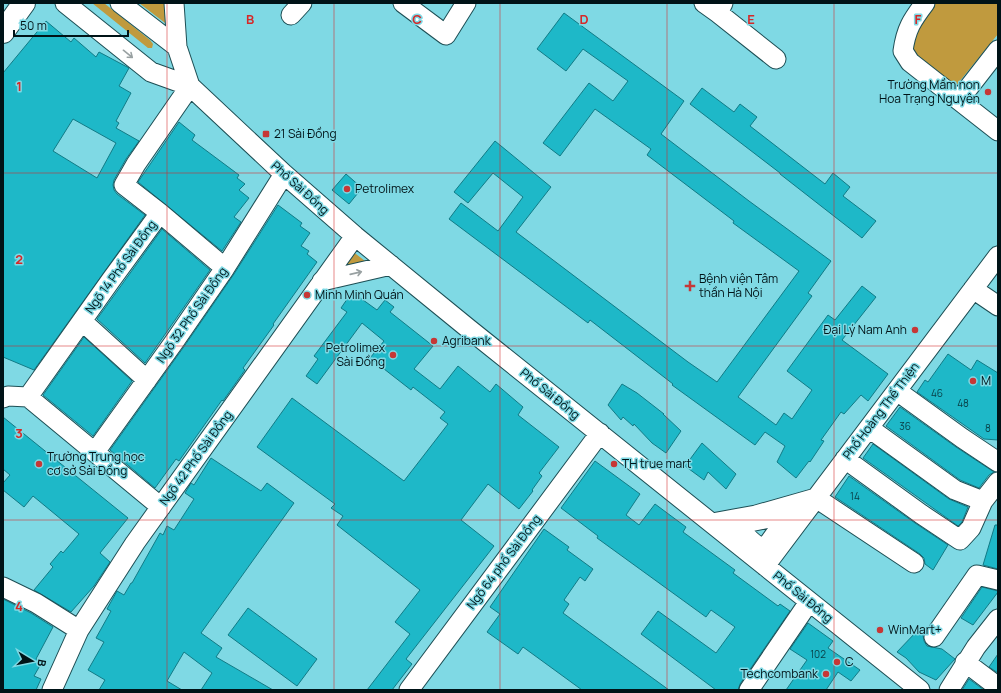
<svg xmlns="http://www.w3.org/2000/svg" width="1001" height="693" font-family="Manrope,sans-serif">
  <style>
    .green { fill: #c09a3e }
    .building { fill: #1eb8c8; stroke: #117b86; fill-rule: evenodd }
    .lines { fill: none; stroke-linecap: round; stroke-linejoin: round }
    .minor-casing { stroke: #1d4e54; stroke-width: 21 }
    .highway-casing { stroke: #1d4e54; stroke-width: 24 }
    .minor { stroke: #fff; stroke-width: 19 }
    .highway { stroke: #fff; stroke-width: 22 }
    .oneway { stroke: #99a1a2 }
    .grid { fill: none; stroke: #d62828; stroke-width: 1; stroke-opacity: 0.55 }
    .poi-dot { fill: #c63736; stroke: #7fd9e4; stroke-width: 1.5 }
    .labels { text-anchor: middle; stroke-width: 3; stroke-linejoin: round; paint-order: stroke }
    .number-label { font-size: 10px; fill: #083c43 }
    .poi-label { font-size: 12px; fill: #001317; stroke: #7fd9e4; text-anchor: start }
    .street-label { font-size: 12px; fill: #001317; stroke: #7fd9e4 }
    .grid-label { font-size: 13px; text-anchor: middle; font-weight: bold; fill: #d62828; stroke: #7fd9e4; stroke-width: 3; stroke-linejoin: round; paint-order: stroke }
  </style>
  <rect width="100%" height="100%" fill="#7fd9e4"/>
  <path class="green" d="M92 3H104L150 40 153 44 152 48H148Z
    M139 3H168L169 26Z
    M933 3H998V34L955 87 908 53V42Z
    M352 251 369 264 339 268Z"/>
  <path class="building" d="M564 13 684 101 661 134 749 201 831 261 808 293 812 296 738 397 776 425 784 413 792 419 812 390 787 371 828 315 835 320 862 286 876 297 842 340 888 374 868 401 861 395 844 414 841 412 821 440 824 441 810 462 809 461 796 478 777 462 785 446 765 432 755 445 672 385 673 384 590 320 588 323 449 219 461 203 498 231 523 197 493 173 468 203 454 192 495 141 551 187 516 232 688 362 717 382 799 271 733 223 734 221 647 155 651 149 595 109 560 156 543 143 589 83 613 101 628 81 583 49 566 71 537 49Z
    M46 21 71 42 74 38 96 57 99 52 129 68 119 86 131 93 116 121 119 123 116 128 139 141 126 159 114 180 113 185 114 190 117 194 145 215 34 370 3 357V73ZM73 119 116 143 97 178 53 151Z
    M702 88 734 112 740 104 757 117 750 126 825 184 833 173 850 187 843 196 876 221 862 238 780 174V173L690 104Z
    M179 122 195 135 192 140 239 175 237 178 245 184 239 190 249 198 234 217 241 222 222 251 138 182Z
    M346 174 362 188 349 204 332 190Z
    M278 205 302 223 300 226 310 233 301 246 309 251 307 254 317 262 273 324 274 325 243 368 245 370 223 401 222 400 210 417 179 461 176 459 155 488 110 450 183 348 234 274Z
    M162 229 210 270 145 363 97 319Z
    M352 292 377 310 385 300 394 307 390 312 433 346 414 369 440 389 458 366 490 392 496 384 523 407 518 415 559 447 539 473 542 476 532 490 533 491 519 509 488 484 461 520 494 546 406 659 412 664 392 690H367L410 634 395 622 420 590 337 525 343 516 331 508 335 504 257 447 292 398 404 481 448 424 440 418 445 412 413 387 411 390 370 358 384 341 362 323 317 384 306 376 318 359 314 356 347 312 341 308Z
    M84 337 132 381 93 436 43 395Z
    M948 354 971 370 977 360 998 373V440L984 439 917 392 925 380 928 382Z
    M622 384 637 393 664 414H663L681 431 666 453 652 443 634 424 633 426 623 417 621 420 608 405Z
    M900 407 956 447 994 472 989 475 979 488 960 480 886 426Z
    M3 417 128 518 100 553 110 562 94 586 71 612 34 590 53 567 50 564 61 551 63 553 79 534 33 496 24 507 3 490V483L10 475 3 469Z
    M702 443 736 474 726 489 708 472 704 480 685 466Z
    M873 444 949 499 968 507 962 522 958 526 863 458Z
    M211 458 261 491 267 483 294 503 201 633 222 648 216 657 273 690H201L212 673 184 652 167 681 182 690H99L105 680 88 670 104 642 96 638 111 611 107 609 117 591 124 595 131 583H132L160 533 163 535 167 526 174 530 194 499 185 493 191 483 194 485Z
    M595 461 640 494 626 515 639 525 655 504 686 527 683 532 735 570 733 573 778 606 780 604 790 611 740 684 738 690H716L641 634 658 611 716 653 735 627 711 610 706 617 597 538 598 536 561 508Z
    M849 476 915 523 948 545 933 570 925 564 924 558 920 554 835 497Z
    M995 525H998V569L983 565Z
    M544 529 569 547 567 550 593 569 585 581 580 577 564 600 569 604 563 613 669 690H582L523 647 518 654 487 632 500 614 490 607Z
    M982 587 998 591V592L973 625 961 618Z
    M3 599 31 613 53 627 36 659 42 662 34 676 41 679 36 690H3Z
    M248 608 317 659 297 686 228 635Z
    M808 623 833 641 828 648 860 670 851 681 838 672 826 690H786L807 660 790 649Z
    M917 631 923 635 924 641 927 646 942 649 955 659 936 680 919 672 906 658 897 652Z
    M998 654V673L989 667Z
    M969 679 984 690H962Z"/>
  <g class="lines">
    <g class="minor-casing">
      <path id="minor" d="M65 3 151 72 190 86 284 174 355 236 469 329 920 690
        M120 3 177 47 190 86
        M174 3 177 47
        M403 3 446 35 466 3
        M704 3 718 13 723 3
        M925 3C912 20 906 29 903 51L910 62 998 131
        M718 13 776 59
        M291 15 302 3
        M959 100 998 50
        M160 213 225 268
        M322 281 391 265
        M973 289 998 306
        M82 321 147 380
        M897 391 962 438 998 462
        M28 397 111 280 160 213 124 185 136 164 190 86
        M3 398 8 396 28 397 161 507
        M869 428 955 490 983 501
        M95 452 174 342 225 268 284 174
        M845 459 921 514 960 540 971 528 983 501 998 482
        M816 498 914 563
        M779 516 784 517V522L766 547C756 549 748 537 741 531L742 524 745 523Z
        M712 523 756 515 816 498
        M765 566 998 256
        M3 587 36 603 79 630
        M934 637 977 575 998 580
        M965 662 998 687
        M52 690 79 630 135 543 355 236
        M409 690 600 433
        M749 690 809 602
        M949 690 976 647 998 619"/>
    </g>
    <g class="highway-casing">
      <path id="highway" d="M3 32 24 3"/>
    </g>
    <use href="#minor" class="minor"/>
    <use href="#highway" class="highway"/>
  </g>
  <defs><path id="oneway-shaft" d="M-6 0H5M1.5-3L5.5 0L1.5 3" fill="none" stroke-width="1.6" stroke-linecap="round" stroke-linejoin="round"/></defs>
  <g class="oneway">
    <use href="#oneway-shaft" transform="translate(128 54) rotate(39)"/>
    <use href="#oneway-shaft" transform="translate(356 273) rotate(-13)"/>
  </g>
  <path class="grid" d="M167 3V690M334 3V690M500 3V690M667 3V690M834 3V690M3 173H998M3 346H998M3 520H998"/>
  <g class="poi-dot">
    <circle cx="988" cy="92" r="4"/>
    <rect x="262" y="130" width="8" height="8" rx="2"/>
    <circle cx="347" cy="189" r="4"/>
    <path d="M688 280h4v4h4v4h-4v4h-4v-4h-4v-4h4z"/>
    <circle cx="307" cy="295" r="4"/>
    <circle cx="915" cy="330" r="4"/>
    <circle cx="434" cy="341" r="4"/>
    <circle cx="393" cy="355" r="4"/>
    <circle cx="973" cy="381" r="4"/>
    <circle cx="39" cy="464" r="4"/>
    <circle cx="614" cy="464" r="4"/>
    <circle cx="880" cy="630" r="4"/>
    <circle cx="837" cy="662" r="4"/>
    <circle cx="826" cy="674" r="4"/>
  </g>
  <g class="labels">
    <g class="number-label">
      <text x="937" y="397">46</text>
      <text x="963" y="407">48</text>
      <text x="905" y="430">36</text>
      <text x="988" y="432">8</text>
      <text x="855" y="500">14</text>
      <text x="818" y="658">102</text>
    </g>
    <g class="poi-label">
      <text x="980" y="89" text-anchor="end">Trường Mầm non<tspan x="980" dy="14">Hoa Trạng Nguyên</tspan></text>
      <text x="274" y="138">21 Sài Đồng</text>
      <text x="355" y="193">Petrolimex</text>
      <text x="699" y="283">Bệnh viện Tâm<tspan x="699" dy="14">thần Hà Nội</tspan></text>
      <text x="315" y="299">Minh Minh Quán</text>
      <text x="907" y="334" text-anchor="end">Đại Lý Nam Anh</text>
      <text x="442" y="345">Agribank</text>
      <text x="385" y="352" text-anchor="end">Petrolimex<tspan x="385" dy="14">Sài Đồng</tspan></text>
      <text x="981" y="385">M</text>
      <text x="47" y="461">Trường Trung học<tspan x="47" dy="14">cơ sở Sài Đồng</tspan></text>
      <text x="622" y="468">TH true mart</text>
      <text x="888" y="634">WinMart+</text>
      <text x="845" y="666">C</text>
      <text x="818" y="678" text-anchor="end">Techcombank</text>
    </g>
    <g class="street-label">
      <text transform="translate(300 188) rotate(42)" y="4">Phố Sài Đồng</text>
      <text transform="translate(121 267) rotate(-54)" y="4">Ngõ 14 Phố Sài Đồng</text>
      <text transform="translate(192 315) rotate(-55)" y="4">Ngõ 32 Phố Sài Đồng</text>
      <text transform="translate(550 394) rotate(39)" y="4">Phố Sài Đồng</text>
      <text transform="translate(881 411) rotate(-53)" y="4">Phố Hoàng Thế Thiện</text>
      <text transform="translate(196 458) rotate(-54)" y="4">Ngõ 42 Phố Sài Đồng</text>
      <text transform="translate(504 562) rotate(-53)" y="4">Ngõ 64 phố Sài Đồng</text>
      <text transform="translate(803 597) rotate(39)" y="4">Phố Sài Đồng</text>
    </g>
  </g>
  <g class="grid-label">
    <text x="250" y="24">B</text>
    <text x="417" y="24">C</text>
    <text x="584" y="24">D</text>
    <text x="751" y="24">E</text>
    <text x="918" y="24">F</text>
    <text x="19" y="91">1</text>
    <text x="19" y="264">2</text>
    <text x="19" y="438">3</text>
    <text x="19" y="611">4</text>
  </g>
  <rect width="1001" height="693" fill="none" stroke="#001317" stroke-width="8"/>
  <g transform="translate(32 661) rotate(100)" stroke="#7fd9e4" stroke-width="3" paint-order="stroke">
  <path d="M0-3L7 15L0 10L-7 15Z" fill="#001317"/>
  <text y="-6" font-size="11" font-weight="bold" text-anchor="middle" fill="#001317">B</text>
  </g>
  <path d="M14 30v6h114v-6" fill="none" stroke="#001317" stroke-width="2"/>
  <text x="20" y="30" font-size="12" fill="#001317" stroke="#7fd9e4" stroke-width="3" paint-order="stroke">50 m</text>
</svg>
